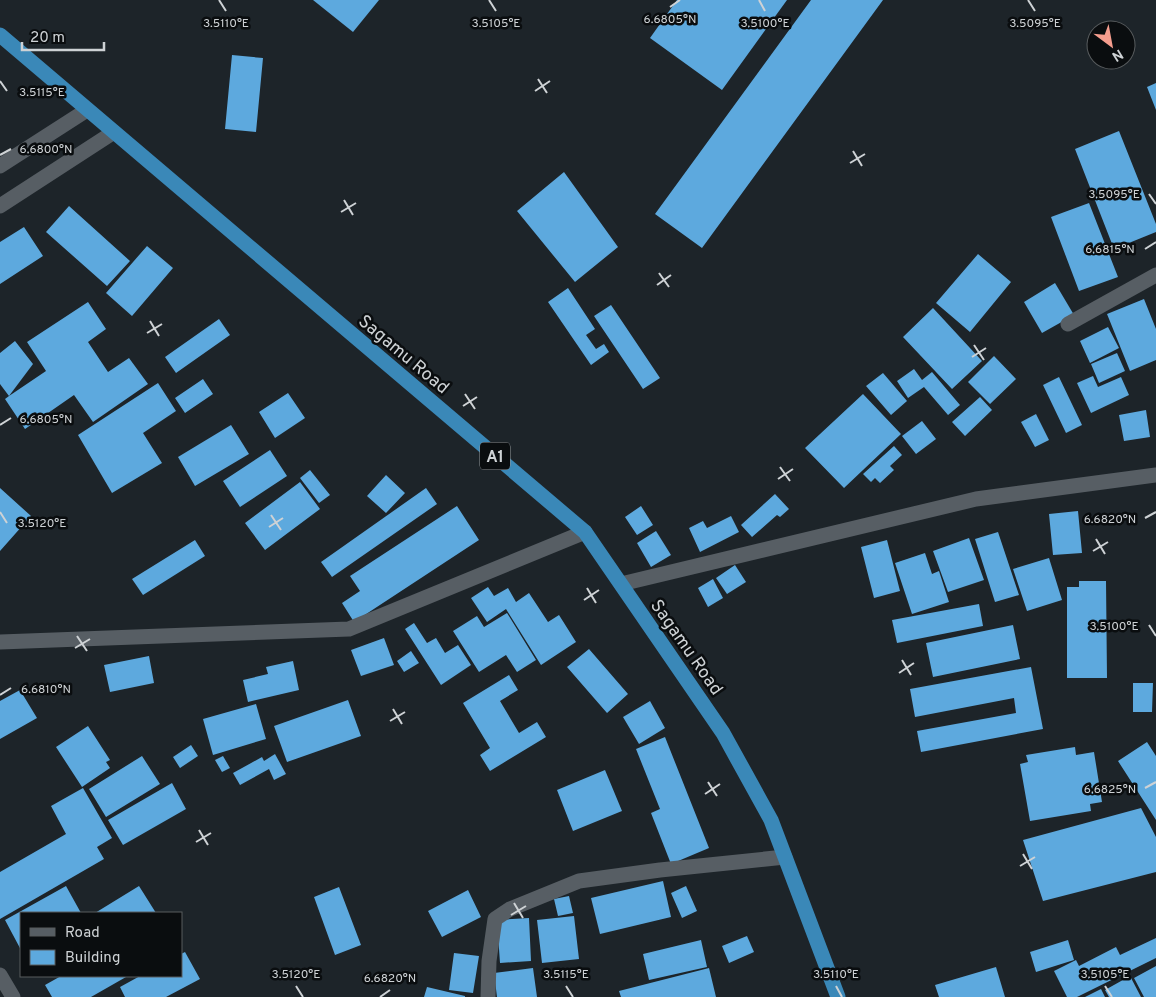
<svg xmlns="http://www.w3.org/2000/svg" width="1156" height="997" font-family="Overpass,sans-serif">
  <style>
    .building { fill: #5da9de }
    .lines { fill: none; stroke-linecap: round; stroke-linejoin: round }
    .minor { stroke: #575e64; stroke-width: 15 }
    .tertiary { stroke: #575e64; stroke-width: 15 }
    .trunk { stroke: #3a88b8; stroke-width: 15 }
    .ticks { fill: none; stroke: #ced2d5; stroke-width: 2 }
    .labels { text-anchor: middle; stroke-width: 5; stroke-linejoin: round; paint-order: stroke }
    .shield { fill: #0a0d0f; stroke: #93979a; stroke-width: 1 }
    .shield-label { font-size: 16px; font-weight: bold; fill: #ced2d5 }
    .street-label { font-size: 18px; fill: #ced2d5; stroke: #0a0d0f }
    .ticks-label { font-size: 12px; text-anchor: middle; fill: #ced2d5; stroke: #0a0d0f; stroke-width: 5; stroke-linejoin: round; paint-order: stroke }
  </style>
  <rect width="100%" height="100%" fill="#1d2429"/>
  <path class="building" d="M313 0H379L353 32Z
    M677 0H787L722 90 650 38Z
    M811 0H883L702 248 655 214Z
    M232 55 263 58 256 132 225 129Z
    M1156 83V110L1147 87Z
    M1119 131 1156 224V232L1114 249 1075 149Z
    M564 172 618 247 575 282 517 211Z
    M1089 203 1118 277 1079 291 1051 217Z
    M69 206 130 261 107 286 46 232Z
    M24 227 43 256 0 284V242Z
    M147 246 173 268 132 316 106 293Z
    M978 254 1011 282 970 332 936 303Z
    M1055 283 1074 315 1042 333 1024 302Z
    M568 288 595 329 586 335 596 349 604 344 609 352 591 365 548 302Z
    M1144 299 1156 329V360L1130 371 1107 314Z
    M88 302 106 329 88 342 108 372 129 358 148 384 93 422 74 395 25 429 5 399 9 396 0 384V353L15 341 33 364 9 396 46 371 27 342Z
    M611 305 660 378 643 389 594 316Z
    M933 308 982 361 952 389 903 337Z
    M219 319 230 335 176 373 165 357Z
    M1108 327 1119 348 1090 363 1080 341Z
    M1117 353 1125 371 1099 383 1091 364Z
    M994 356 1016 379 990 404 968 382Z
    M914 369 922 380 932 372 960 405 948 415 924 387 908 398 897 381Z
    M883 373 907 401 891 415 866 386Z
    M1093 376 1098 387 1121 377 1129 395 1091 413 1077 383Z
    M1059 377 1082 425 1066 433 1043 385Z
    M203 379 213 394 185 413 175 398Z
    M158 383 176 411 143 433 162 463 112 493 78 435Z
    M288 393 305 418 275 438 259 412Z
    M863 394 901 434 844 488 805 448Z
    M980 397 992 410 965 436 952 422Z
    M1146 410 1150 437 1124 441 1119 415Z
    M1036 414 1049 440 1035 447 1021 422Z
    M922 421 936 439 916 454 902 436Z
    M231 425 249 454 195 486 178 457Z
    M894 446 902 455 890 466 894 470 880 483 875 478 871 482 863 474Z
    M270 450 287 476 240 507 223 481Z
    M310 470 330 495 319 503 300 478Z
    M386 475 405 493 386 513 367 496Z
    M300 482 320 509 265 550 245 523Z
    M0 488 31 516 0 551Z
    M426 488 437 504 332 577 321 562Z
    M775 494 789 509 780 517 777 515 752 537 741 525Z
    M457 506 479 540 354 622 342 603 360 591 350 576Z
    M641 506 653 525 637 535 625 517Z
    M1078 511 1082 553 1053 555 1049 514Z
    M731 516 739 532 700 552 689 528 703 521 707 528Z
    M656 531 671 555 651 567 637 543Z
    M998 532 1019 595 995 602 975 539Z
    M969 538 984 580 948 592 933 551Z
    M195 540 205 556 143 595 132 579Z
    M887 540 900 591 874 598 861 547Z
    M925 553 932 574 939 571 949 602 912 614 895 563Z
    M1049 558 1062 600 1027 611 1013 569Z
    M735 565 746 582 727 594 716 578Z
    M713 579 723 598 708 607 698 588Z
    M1079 581H1106L1107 678H1067V587H1079Z
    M488 587 494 596 508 588 516 602 529 593 548 622 559 615 576 642 541 665 506 609 487 622 471 598Z
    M979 604 983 626 897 643 892 620Z
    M507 613 536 660 517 672 506 655 479 672 453 631 477 616 484 627Z
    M414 623 427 643 436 638 445 653 458 645 471 665 441 685 405 629Z
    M1013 625 1020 659 933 677 926 643Z
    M384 638 394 665 361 676 351 650Z
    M589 649 628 694 607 713 567 667Z
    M411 651 419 663 404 672 397 661Z
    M149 656 154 683 110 692 104 665Z
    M293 661 299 690 248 702 243 680 268 674 266 667Z
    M1031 667 1043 729 921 752 917 731 1016 713 1014 698 915 717 910 689Z
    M509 675 518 690 500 701 519 733 537 722 546 737 490 771 480 755 490 748 463 703Z
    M1133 683H1153L1152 712H1133Z
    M20 690 37 718 0 739V701Z
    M348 700 361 736 287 762 274 726Z
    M650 701 665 728 639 744 623 717Z
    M256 704 266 739 213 755 203 719Z
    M88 726 110 760 106 762 110 768 82 787 56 747Z
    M665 737 709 848 671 864 651 813 660 809 636 749Z
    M1147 742 1156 756V820L1118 761Z
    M191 745 198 756 180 768 173 757Z
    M1075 747 1076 755 1094 752 1102 802 1090 804 1091 811 1030 821 1020 764 1028 762 1026 755Z
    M275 754 286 774 274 780 269 769 240 785 233 773 262 757 264 761Z
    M142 756 160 784 106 817 89 789Z
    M223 756 230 768 222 772 215 760Z
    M605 770 622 811 573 831 557 790Z
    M172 783 186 809 123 845 108 820Z
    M83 788 112 838 97 847 104 859 0 919V872L66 834 51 806Z
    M1141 808 1156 837V872L1043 901 1023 840Z
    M663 881 671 917 600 934 591 898Z
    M66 886 81 913H21V950L5 920Z
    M139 886 156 913H95Z
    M686 886 697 911 682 918 671 893Z
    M339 887 361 945 335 955 314 897Z
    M468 890 481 917 442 937 428 911Z
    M569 896 573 913 558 916 554 899Z
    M574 916 579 959 542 963 537 920Z
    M529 918 531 961 500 963 497 920Z
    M747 936 754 952 729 963 722 946Z
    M1156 938V958L1077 997H1067L1054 971 1076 960 1079 966 1116 947 1120 955Z
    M701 940 707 967 649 980 643 954Z
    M1068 940 1074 960 1036 972 1030 952Z
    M185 952 200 979 166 997H125L120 987 140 976H181V954Z
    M454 953 479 956 473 993 449 990Z
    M1156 966V997H1144L1134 978Z
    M996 967 1005 997H939L935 985Z
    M533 968 537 997H497L494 973Z
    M709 968 716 997H621L619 991Z
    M61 976H125L126 977 91 997H52L45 985Z
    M1130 976 1141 997H1109L1105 990Z
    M427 987 465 996V997H424Z
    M1101 989 1105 997H1085Z"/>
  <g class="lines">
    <path class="minor" d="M1068 324 1156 275
      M0 642 349 629 585 532
      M0 975 13 997
      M488 997 489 961 495 919 510 909 579 881 660 870 785 857"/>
    <path class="tertiary" d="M0 166 87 110
      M0 206 114 132
      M621 584 976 499 1156 475"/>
    <path class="trunk" d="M0 35 585 532 723 733 771 820 838 997"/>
  </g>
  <path class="ticks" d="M219 0 226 11M489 0 496 11M759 0 765 11M1028 0 1035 11M670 7 680 0M538 79 547 93M0 81 7 91M535 91 550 81M853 151 862 166M0 155 11 149M850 163 865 154M1149 194 1156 204M344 200 353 215M341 212 356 203M1145 249 1156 242M659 273 669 287M657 285 671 275M150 321 159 336M147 333 162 324M974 345 984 360M972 357 986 348M465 394 475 409M463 406 477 397M0 425 11 418M780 467 790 481M778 479 793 469M0 512 7 523M271 515 281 530M1145 518 1156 512M269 527 283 518M1096 539 1105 554M1093 551 1108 542M587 588 596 603M584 600 599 590M1149 625 1156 636M77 636 87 651M75 648 90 639M902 660 911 675M899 673 914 663M0 695 11 688M393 709 402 724M390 721 405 712M708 782 717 796M1145 788 1156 782M705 794 720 784M199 830 208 845M196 842 211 833M1023 854 1032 869M1020 866 1035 857M514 903 523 918M511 915 526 906M296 986 303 997M566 986 573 997M836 986 842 997M1105 986 1112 997M380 997 390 990"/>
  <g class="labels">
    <rect class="shield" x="480" y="442.5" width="30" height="27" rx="4"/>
    <g class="shield-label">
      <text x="495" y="462">A1</text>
    </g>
    <g class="street-label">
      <text transform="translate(404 354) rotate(40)" y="6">Sagamu Road</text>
      <text transform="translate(687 647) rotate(55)" y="6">Sagamu Road</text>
    </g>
  </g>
  <g class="ticks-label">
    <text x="670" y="23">6.6805°N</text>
    <text x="226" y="27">3.5110°E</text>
    <text x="496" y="27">3.5105°E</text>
    <text x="765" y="27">3.5100°E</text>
    <text x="1035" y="27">3.5095°E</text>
    <text x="42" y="96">3.5115°E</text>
    <text x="46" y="153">6.6800°N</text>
    <text x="1114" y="198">3.5095°E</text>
    <text x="1110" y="253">6.6815°N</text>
    <text x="46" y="423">6.6805°N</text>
    <text x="1110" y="523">6.6820°N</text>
    <text x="42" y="527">3.5120°E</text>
    <text x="1114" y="630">3.5100°E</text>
    <text x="46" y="693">6.6810°N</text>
    <text x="1110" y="793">6.6825°N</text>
    <text x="296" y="978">3.5120°E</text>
    <text x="566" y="978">3.5115°E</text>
    <text x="836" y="978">3.5110°E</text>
    <text x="1105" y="978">3.5105°E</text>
    <text x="390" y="982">6.6820°N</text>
  </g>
  <rect x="20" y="912" width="162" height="65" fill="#0a0d0f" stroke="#585c5e"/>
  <rect x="30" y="928" width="25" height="8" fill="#575e64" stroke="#585c5e"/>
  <text x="65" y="937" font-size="15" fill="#ced2d5">Road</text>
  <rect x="30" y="950" width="25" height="15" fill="#5da9de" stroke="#585c5e"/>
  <text x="65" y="962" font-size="15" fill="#ced2d5">Building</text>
  <g transform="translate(1111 45) rotate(148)"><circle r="24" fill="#0a0d0f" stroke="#585c5e"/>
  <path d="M0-4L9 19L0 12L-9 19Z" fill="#f59d8e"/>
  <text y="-8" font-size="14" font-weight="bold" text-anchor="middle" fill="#ced2d5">N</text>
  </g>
  <path d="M22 42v8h82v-8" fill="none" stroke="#ced2d5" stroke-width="2.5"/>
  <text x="30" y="42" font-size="15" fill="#ced2d5" stroke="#0a0d0f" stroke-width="4" paint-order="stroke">20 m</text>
</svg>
